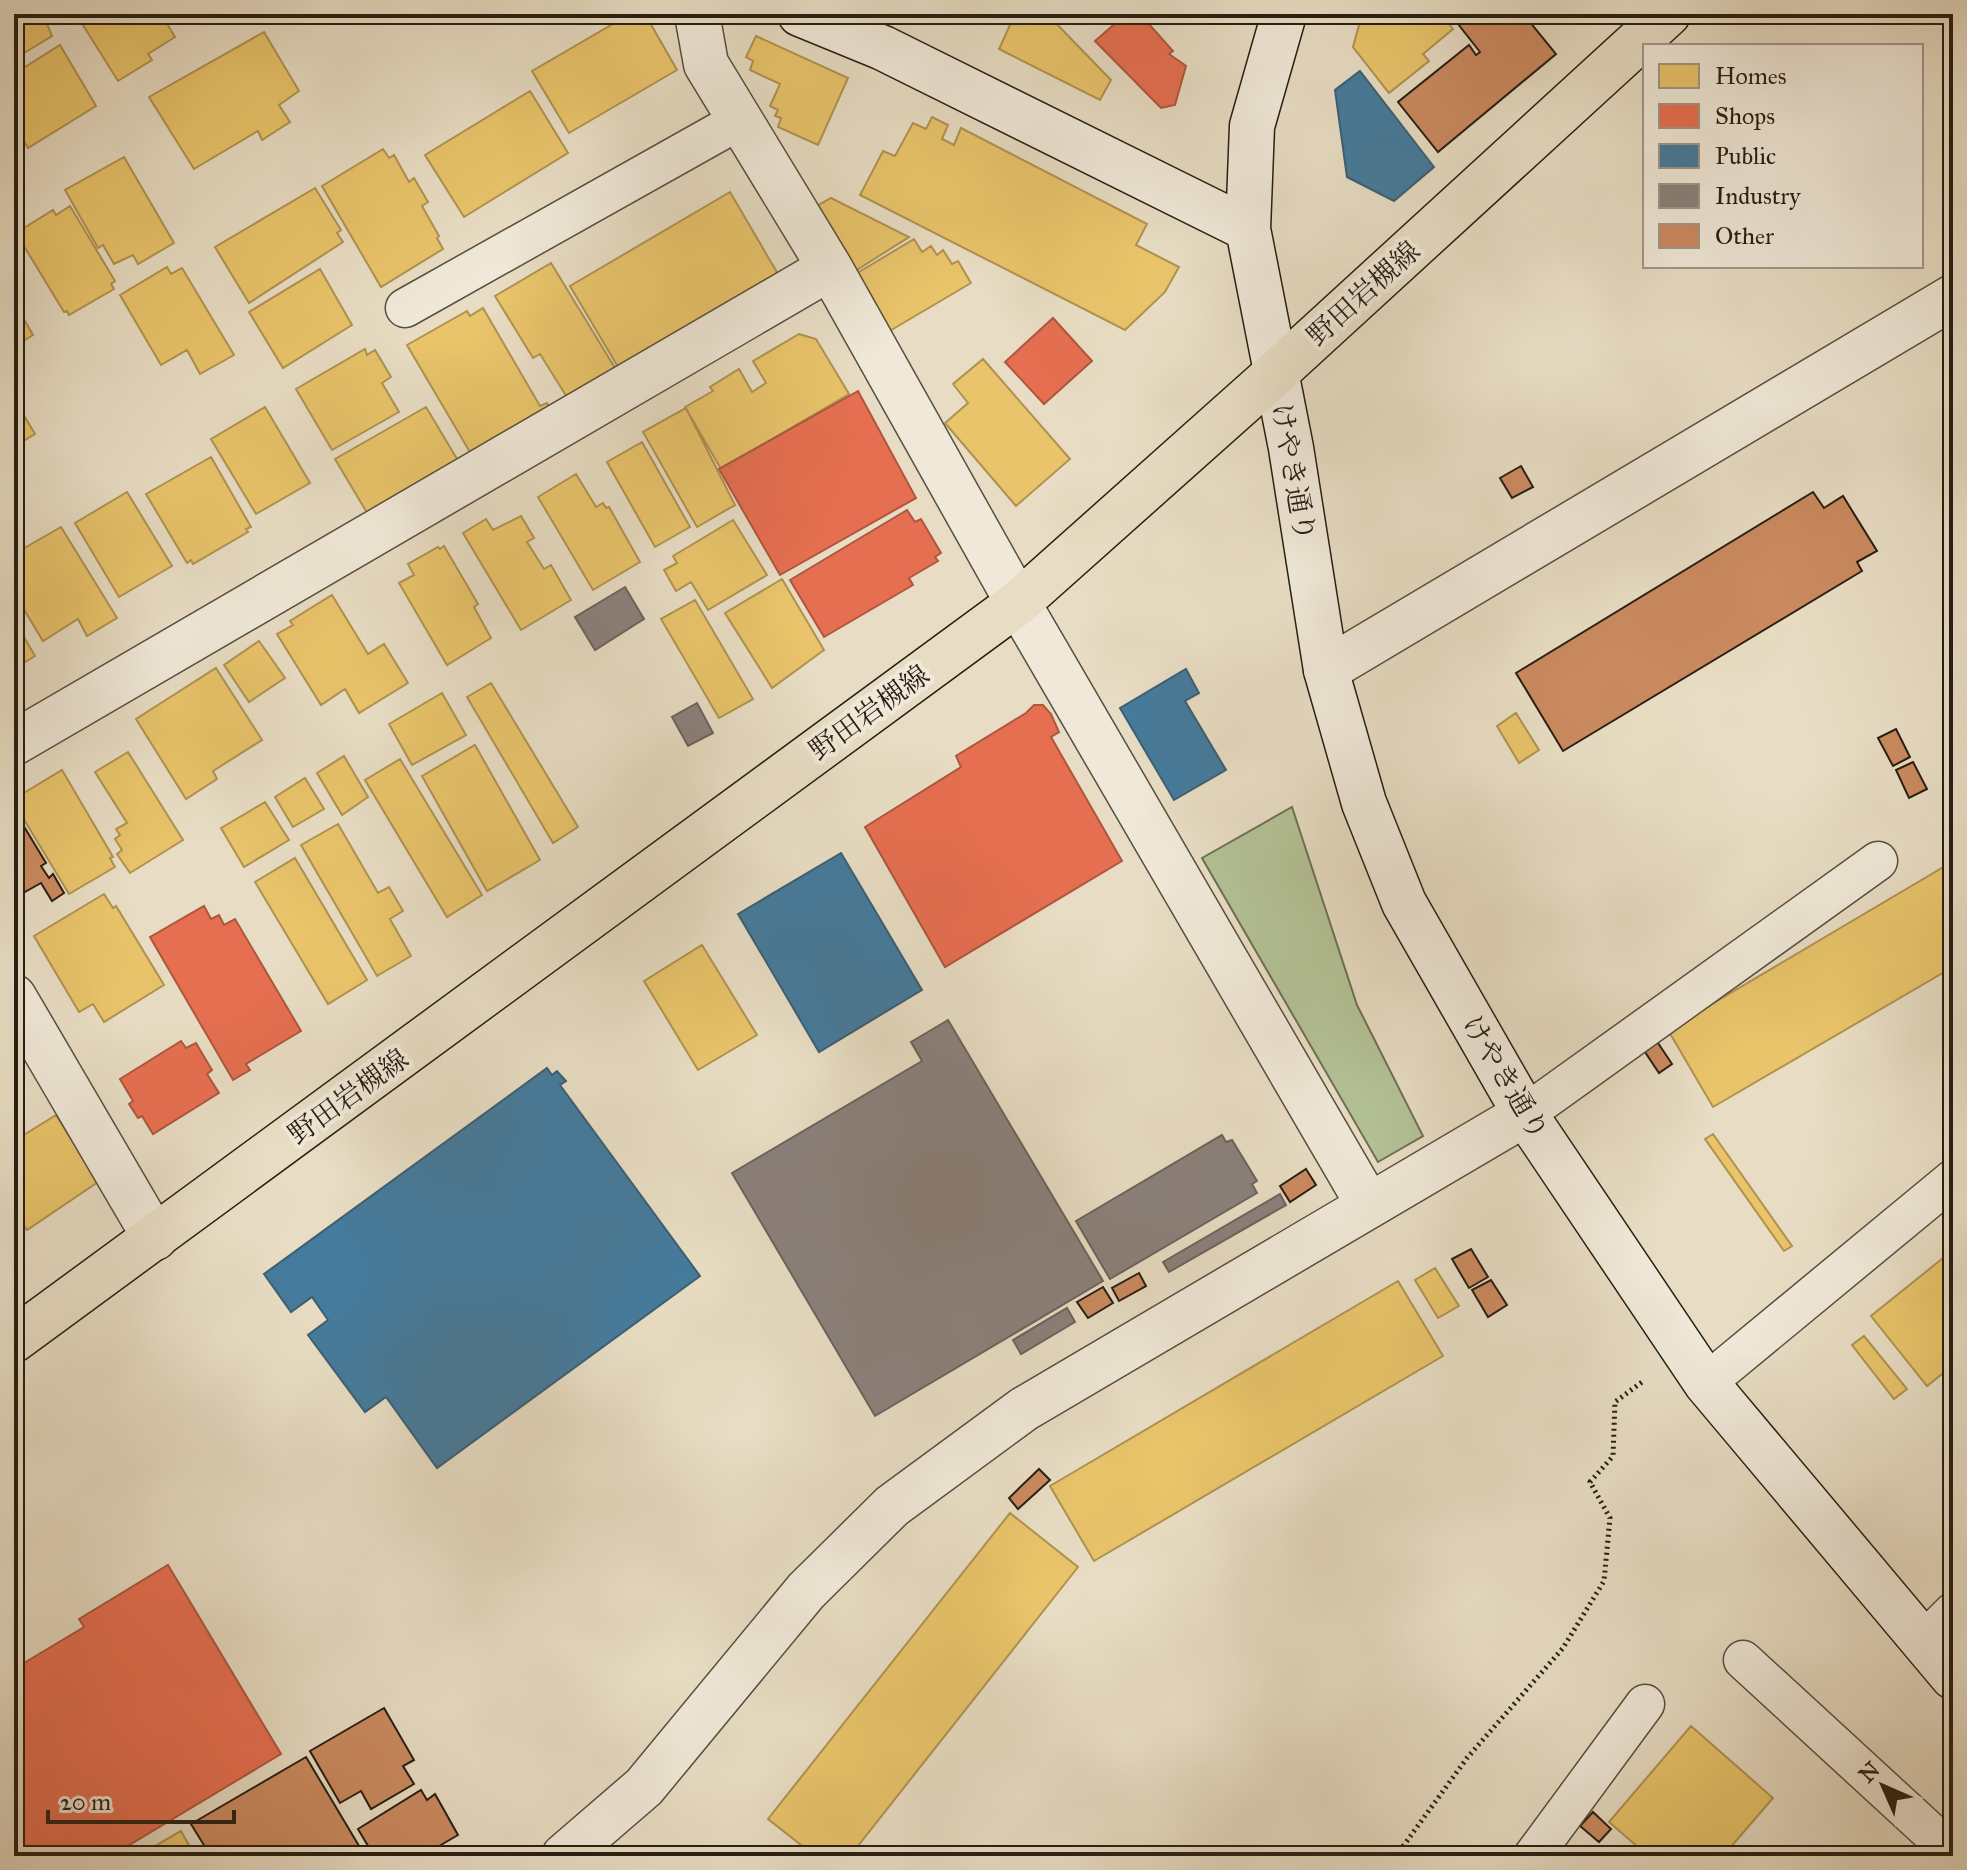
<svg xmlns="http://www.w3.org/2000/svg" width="1967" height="1870" font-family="'IM FELL Great Primer','Noto Serif JP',serif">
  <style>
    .green { fill: #b3c296; stroke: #6d7054; stroke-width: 2 }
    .homes { fill: #e9c46a; stroke: #af9250; stroke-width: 2 }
    .shops { fill: #e76f51; stroke: #ad573e; stroke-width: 2 }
    .public { fill: #457b9d; stroke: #3c5f73; stroke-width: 2 }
    .industry { fill: #8a817c; stroke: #6c635c; stroke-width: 2 }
    .building { fill: #cb8a60; stroke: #271e12; stroke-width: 2 }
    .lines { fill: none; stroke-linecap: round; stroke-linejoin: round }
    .lane-casing { stroke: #574e3e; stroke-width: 41 }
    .street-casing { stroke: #574e3e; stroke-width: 47 }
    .secondary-casing { stroke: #271e12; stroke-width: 47 }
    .primary-casing { stroke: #271e12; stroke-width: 47 }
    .path { stroke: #271e12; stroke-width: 5; stroke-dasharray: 2 4; stroke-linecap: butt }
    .lane { stroke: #f0e9d9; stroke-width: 38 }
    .street { stroke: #f0e9d9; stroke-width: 44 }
    .secondary { stroke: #f0e9d9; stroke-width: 44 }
    .primary { stroke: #e8ddc4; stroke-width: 44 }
    .labels { text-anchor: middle; stroke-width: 8; stroke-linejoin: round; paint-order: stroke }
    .street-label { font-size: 28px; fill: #271e12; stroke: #f0e9d9 }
  </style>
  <rect width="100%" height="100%" fill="#e8ddc4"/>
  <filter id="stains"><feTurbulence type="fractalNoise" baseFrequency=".0025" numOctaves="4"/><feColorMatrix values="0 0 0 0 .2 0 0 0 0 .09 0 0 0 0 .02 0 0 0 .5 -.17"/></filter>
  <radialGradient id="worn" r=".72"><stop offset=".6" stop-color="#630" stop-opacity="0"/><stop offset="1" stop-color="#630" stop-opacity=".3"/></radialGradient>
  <path class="green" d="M1292 807 1357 1005 1423 1136 1378 1162 1202 858Z"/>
  <path class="homes" d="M14 14H43L52 36 14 59Z
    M76 14H166L163 17 175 37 148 54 152 60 118 81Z
    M630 14H645L677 70 569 133 532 71Z
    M1015 14H1047L1111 80 1100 100 999 49Z
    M1362 14H1441L1453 29 1423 54 1429 61 1389 93 1353 47Z
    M264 32 299 91 279 105 290 122 262 140 258 131 194 169 149 97Z
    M756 36 848 78 818 145 778 127 781 118 775 116 778 110 770 106 780 84 750 70 753 61 746 57Z
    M60 45 96 106 28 148 14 124V74Z
    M530 91 568 153 464 217 425 155Z
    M932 117 948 125 942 139 954 145 961 128 1147 224 1136 245 1179 267 1165 292 1125 330 860 195 883 151 895 156 913 123 926 129Z
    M383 149 389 158 394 155 409 182 414 178 428 202 422 206 439 236 437 238 443 249 381 287 322 186Z
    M124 157 174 243 138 264 133 255 114 264 103 245 98 248 65 190Z
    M315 188 341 230 337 233 343 242 249 303 215 247Z
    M730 192 778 274 618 367 570 286Z
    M831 198 909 237 852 273 817 206Z
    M70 206 115 281 111 284 114 289 69 315 67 311 64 312 16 233 53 210 56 215Z
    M914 239 922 252 931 246 937 255 943 250 952 264 958 261 971 283 888 332 854 275Z
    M551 263 618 373 570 402 540 354 533 358 495 296Z
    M167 267 171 274 182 268 234 355 200 374 187 350 161 365 120 295Z
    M320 269 352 325 283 368 249 312Z
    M15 304 33 335 14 347V305Z
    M483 308 540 406 547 403 553 414 474 459 407 345 467 311 470 316Z
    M799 334 816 339 849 394 721 469 685 407 713 391 710 387 739 369 752 392 766 383 753 361Z
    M365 349 367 355 375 350 391 377 382 383 399 412 332 450 296 389Z
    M983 359 1070 459 1016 506 945 423 968 403 953 384Z
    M14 399 35 434 14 447Z
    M265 407 310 483 256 514 211 439Z
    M426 407 460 464 369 516 335 459Z
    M686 408 735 505 697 527 643 432Z
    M642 442 690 527 655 547 607 462Z
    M211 457 251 527 246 529 248 532 193 564 191 560 187 563 146 494Z
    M576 474 596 507 603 503 606 508 609 507 640 562 593 590 538 497Z
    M127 492 172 566 119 597 75 523Z
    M521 516 534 538 527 542 544 569 551 565 571 600 521 630 463 533 486 519 493 530Z
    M733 520 767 575 708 610 691 582 676 591 664 570 677 563 673 556Z
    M61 527 117 618 87 636 78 619 43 641 14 593V554Z
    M444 546 478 604 474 607 491 638 447 665 399 583 414 575 408 564 438 547 440 549Z
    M782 579 824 650 772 688 725 613Z
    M332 595 368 654 384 644 408 683 359 713 345 689 321 705 277 634 293 625 290 621Z
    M695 600 753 699 719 718 661 619Z
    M14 620 35 656 14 669Z
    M259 641 285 678 249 702 224 665Z
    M216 668 262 740 213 771 217 779 186 799 136 719Z
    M491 683 578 827 553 843 467 697Z
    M442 693 466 735 412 765 389 724Z
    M1516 713 1539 750 1519 763 1497 726Z
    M475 745 540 860 487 891 422 776Z
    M128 752 183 840 130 873 117 854 122 850 115 839 120 835 116 829 127 823 95 772Z
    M344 756 368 797 342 815 317 773Z
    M400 759 482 895 447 917 365 780Z
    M62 770 113 857 110 858 115 867 69 894 14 803V799Z
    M305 778 324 809 293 827 275 797Z
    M265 802 289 840 244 867 221 828Z
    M338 824 378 893 389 887 403 911 390 919 411 956 377 976 301 845Z
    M295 858 367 980 328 1004 255 882Z
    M1952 862 1953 967 1713 1107 1668 1030Z
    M104 894 113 908 116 906 164 985 104 1022 93 1004 79 1012 34 936Z
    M702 945 757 1035 698 1070 644 981Z
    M56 1115 98 1182 27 1230 14 1211V1141Z
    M1713 1134 1792 1246 1784 1251 1705 1139Z
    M1953 1250V1365L1927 1386 1871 1316Z
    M1435 1268 1459 1306 1438 1318 1415 1280Z
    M1398 1281 1443 1356 1094 1561 1050 1486Z
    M1864 1336 1907 1389 1894 1399 1852 1345Z
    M1010 1513 1078 1567 850 1856H815L768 1819Z
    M1691 1726 1773 1798 1723 1856H1648L1609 1822Z
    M181 1831 195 1856H138Z"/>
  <path class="shops" d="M1126 14H1140L1173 51 1169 54 1186 66 1175 105 1161 108 1095 41Z
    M1053 318 1092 361 1044 404 1005 362Z
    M858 391 916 498 780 575 719 469Z
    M907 510 915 522 921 519 941 553 935 557 938 561 909 578 913 585 824 637 790 580Z
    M1034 705H1043L1051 714 1059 732 1051 737 1122 861 945 967 865 827 961 767 956 756 1026 713Z
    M204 906 211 919 219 915 224 925 235 919 301 1031 246 1064 250 1070 233 1080 150 937Z
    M181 1041 186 1048 196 1043 212 1070 207 1074 219 1093 153 1134 142 1116 138 1118 129 1104 133 1101 120 1079Z
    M168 1565 281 1754 111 1856H14V1669L84 1627 79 1619Z"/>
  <path class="public" d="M1360 71 1434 167 1394 201 1347 177 1335 90Z
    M1186 669 1199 693 1185 701 1226 770 1174 800 1120 708Z
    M841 853 922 990 819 1052 738 914Z
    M547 1068 552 1075 557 1071 566 1081 560 1085 700 1276 437 1468 386 1397 365 1412 308 1335 328 1320 312 1297 291 1312 264 1274Z"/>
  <path class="industry" d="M625 587 644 619 595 650 575 617Z
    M697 703 713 733 688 746 672 717Z
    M948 1020 1103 1281 875 1416 732 1173 922 1061 911 1042Z
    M1222 1135 1226 1142 1232 1140 1257 1181 1252 1184 1257 1193 1110 1279 1076 1221Z
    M1280 1194 1286 1205 1169 1272 1163 1262Z
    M1067 1308 1075 1322 1021 1354 1013 1340Z"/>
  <path class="building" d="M1453 14H1512L1518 22 1525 16 1556 54 1438 152 1398 102 1469 45 1476 55 1480 52 1451 15Z
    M1521 466 1533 487 1512 498 1500 478Z
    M1813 492 1824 508 1843 496 1877 551 1857 562 1862 571 1563 751 1516 673Z
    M1896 729 1910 757 1893 766 1878 738Z
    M1913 762 1927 789 1909 798 1896 770Z
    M14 810 46 863 41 866 49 878 53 874 64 893 52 901 41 883 14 898Z
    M1648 1028 1672 1064 1659 1073 1635 1037Z
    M1306 1169 1316 1185 1290 1202 1280 1186Z
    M1471 1249 1488 1277 1469 1288 1452 1259Z
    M1139 1273 1146 1286 1119 1301 1112 1288Z
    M1491 1280 1507 1305 1488 1317 1472 1290Z
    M1103 1287 1113 1303 1088 1318 1077 1302Z
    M1039 1469 1050 1480 1018 1509 1009 1498Z
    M384 1708 414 1760 403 1766 414 1784 371 1809 361 1791 340 1803 310 1751Z
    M306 1757 365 1856 210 1855 191 1824Z
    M421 1790 427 1800 435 1794 458 1835 422 1856H374L358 1829Z
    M1593 1812 1611 1829 1599 1842 1580 1826Z"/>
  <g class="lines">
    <g class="lane-casing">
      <path id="lane" d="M405 308 740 120
        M1525 1114 1878 861
        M1706 1383 1953 1179
        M1923 1642 1953 1612
        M1743 1660 1953 1853
        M1533 1856 1645 1704"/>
    </g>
    <g class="street-casing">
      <path id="street" d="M697 14 706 64 830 268 1018 603 1369 1206
        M1326 670 1953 297
        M14 743 830 268
        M14 997 155 1238
        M564 1856 644 1787 806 1591 892 1506 1024 1409 1525 1114"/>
    </g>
    <g class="secondary-casing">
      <path id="secondary" d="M800 14 883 48 1248 229
        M1284 14 1252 126 1248 229 1291 448 1326 670 1364 803 1404 903 1525 1114 1706 1383 1953 1677"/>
    </g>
    <g class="primary-casing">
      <path id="primary" d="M14 1340 1018 603 1277 372 1668 14"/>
    </g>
    <path class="path" d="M1396 1856 1467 1758 1563 1648 1604 1581 1610 1518 1590 1482 1613 1456 1615 1402 1642 1382"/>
    <use href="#lane" class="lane"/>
    <use href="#street" class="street"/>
    <use href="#secondary" class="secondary"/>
    <use href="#primary" class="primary"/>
  </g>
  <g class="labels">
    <g class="street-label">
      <text transform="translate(1363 293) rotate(-42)" y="10">野田岩槻線</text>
      <text transform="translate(1294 472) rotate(80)" y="10">けやき通り</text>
      <text transform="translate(869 712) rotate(-36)" y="10">野田岩槻線</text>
      <text transform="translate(1506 1077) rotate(59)" y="10">けやき通り</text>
      <text transform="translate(348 1096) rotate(-36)" y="10">野田岩槻線</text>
    </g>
  </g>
  <rect width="1967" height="1870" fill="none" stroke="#e8ddc4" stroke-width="48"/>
  <rect x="16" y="16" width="1935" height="1838" fill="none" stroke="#271e12" stroke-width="4"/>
  <rect x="24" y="24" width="1919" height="1822" fill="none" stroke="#271e12" stroke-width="2"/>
  <rect x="1643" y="44" width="280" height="224" fill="#f0e9d9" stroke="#a09889" stroke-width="2"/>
  <rect x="1659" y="64" width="40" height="24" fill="#e9c46a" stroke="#a09889" stroke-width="2"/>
  <text x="1715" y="84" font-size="24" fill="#271e12">Homes</text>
  <rect x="1659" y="104" width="40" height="24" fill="#e76f51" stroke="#a09889" stroke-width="2"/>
  <text x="1715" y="124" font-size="24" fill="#271e12">Shops</text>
  <rect x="1659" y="144" width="40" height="24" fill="#457b9d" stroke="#a09889" stroke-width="2"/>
  <text x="1715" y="164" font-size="24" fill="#271e12">Public</text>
  <rect x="1659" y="184" width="40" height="24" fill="#8a817c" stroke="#a09889" stroke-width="2"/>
  <text x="1715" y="204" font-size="24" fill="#271e12">Industry</text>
  <rect x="1659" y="224" width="40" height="24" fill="#cb8a60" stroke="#a09889" stroke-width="2"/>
  <text x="1715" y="244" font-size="24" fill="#271e12">Other</text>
  <g transform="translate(1883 1786) rotate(315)" stroke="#f0e9d9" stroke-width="6" paint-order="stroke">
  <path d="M0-6L14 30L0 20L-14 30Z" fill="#271e12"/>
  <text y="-12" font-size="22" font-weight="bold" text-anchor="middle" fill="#271e12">N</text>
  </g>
  <path d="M48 1810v12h186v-12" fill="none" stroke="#271e12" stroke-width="4"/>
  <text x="60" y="1810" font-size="24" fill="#271e12" stroke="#f0e9d9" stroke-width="6" paint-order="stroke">20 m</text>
  <rect width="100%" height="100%" filter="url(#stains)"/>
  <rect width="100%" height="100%" fill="url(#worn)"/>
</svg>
